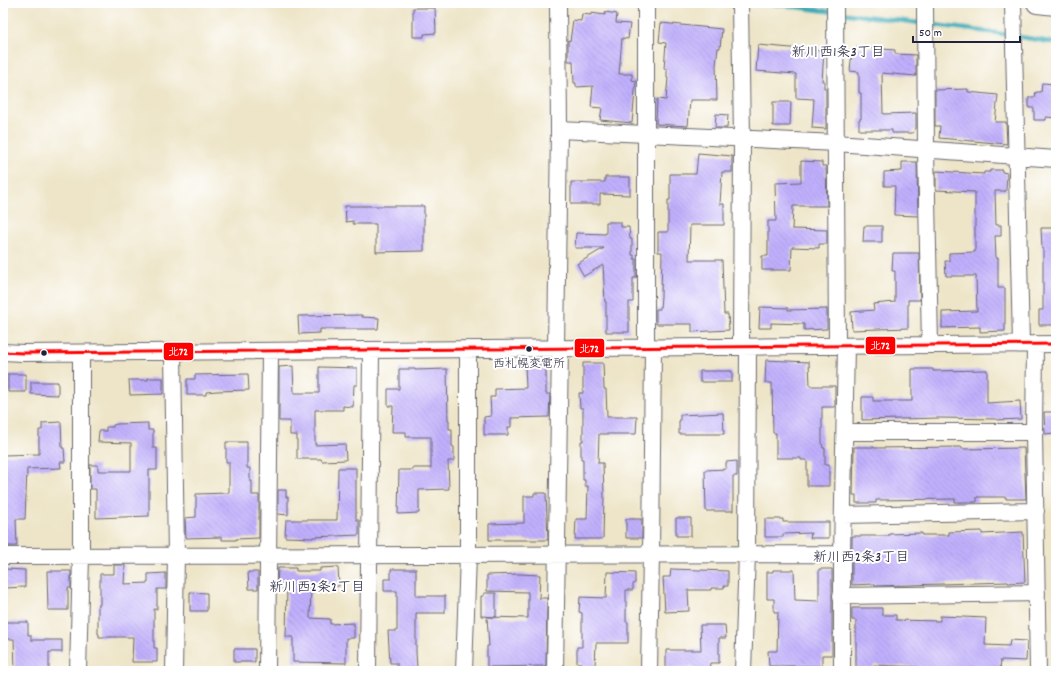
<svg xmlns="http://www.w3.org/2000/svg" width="1059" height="674" font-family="Dekko,'Klee One',sans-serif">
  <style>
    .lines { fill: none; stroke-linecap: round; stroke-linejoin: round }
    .stream { stroke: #3babb8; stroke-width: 4.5 }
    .building { fill: url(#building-back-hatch) }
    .minor-casing { stroke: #69666c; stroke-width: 18 }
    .major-casing { stroke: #69666c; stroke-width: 22 }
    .minor { stroke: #fff; stroke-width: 16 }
    .major { stroke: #fff; stroke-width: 20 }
    .bus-1-casing { stroke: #fff; stroke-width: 6 }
    .bus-1 { stroke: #f00; stroke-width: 3 }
    .bus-dot { fill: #22223b; stroke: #fff; stroke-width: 1.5 }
    .labels { text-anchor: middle; stroke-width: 4; stroke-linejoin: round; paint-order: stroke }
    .bus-label { font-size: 12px; fill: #22223b; stroke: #fff }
    .neighbourhood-label { font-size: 14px; fill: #22223b; stroke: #fff }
    .line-badge { stroke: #fff; stroke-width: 1.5 }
    .badge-label { font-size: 11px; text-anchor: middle; font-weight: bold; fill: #fff }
  </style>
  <defs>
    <pattern id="building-back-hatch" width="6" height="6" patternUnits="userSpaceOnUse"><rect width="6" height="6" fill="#c0affc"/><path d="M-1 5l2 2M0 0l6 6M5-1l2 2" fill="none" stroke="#a596d9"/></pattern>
  </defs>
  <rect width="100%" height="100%" fill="#fff"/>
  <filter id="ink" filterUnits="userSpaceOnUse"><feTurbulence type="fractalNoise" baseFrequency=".025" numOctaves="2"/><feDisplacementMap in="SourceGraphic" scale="8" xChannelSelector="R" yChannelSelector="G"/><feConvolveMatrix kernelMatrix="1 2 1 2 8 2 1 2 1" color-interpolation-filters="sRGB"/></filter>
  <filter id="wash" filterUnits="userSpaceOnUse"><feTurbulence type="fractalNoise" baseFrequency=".012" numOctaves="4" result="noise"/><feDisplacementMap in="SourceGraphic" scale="16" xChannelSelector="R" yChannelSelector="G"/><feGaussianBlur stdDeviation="0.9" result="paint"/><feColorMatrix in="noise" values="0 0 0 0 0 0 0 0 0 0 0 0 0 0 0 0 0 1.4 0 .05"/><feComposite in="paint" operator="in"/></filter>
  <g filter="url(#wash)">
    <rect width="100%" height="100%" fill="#eee5c8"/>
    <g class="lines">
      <path class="stream" d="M764 3 997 33 1056 43"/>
    </g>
    <g id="blocks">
      <path class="building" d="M413 8H435L436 33 424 34V37H413Z
        M605 12 617 14 616 23 630 24 628 39 622 38 619 74H632V80L636 81 632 123 600 120 602 108 591 107 593 86 576 87V83H574L573 61H568V40L570 41 573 20 581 21 582 14 591 15V13L605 15Z
        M661 23 722 29 720 48H718L716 65 717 100H690L688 126 656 124 657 99 666 100 668 78H667V69H664L666 43 659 42Z
        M758 45 824 51 822 81H824V88H826V129L812 128 814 99 796 98V74L756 71Z
        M857 47 895 50V54L916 55V76L882 73 883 114 916 113V128L913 133H892V130H859V119H861V93H859V72L850 71 852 51H856Z
        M1042 83 1056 84V118L1046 117V120H1034V108H1029V97H1035L1036 92H1041Z
        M968 89V92L998 95 995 122H1006L1007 144 939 138 940 126H935V90Z
        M773 102H791L790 126H773Z
        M716 114 728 115 727 128H715Z
        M698 153 732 156V172H722L720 204H724V225H690L689 260H722L724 314H728L729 330 692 332V324H656V309H660L661 296 662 252H658V232H668V200H670V174H696Z
        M801 161 822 162V166H826L827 206H793L792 229 827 230V244H819V248L792 247 791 270H762V256H768V221H776L775 183 801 182Z
        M902 162H917L918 216 894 215 895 186H884V172L902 171Z
        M990 170H1002V172L1007 173 1006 191H995L996 225H1001V236H995L996 258H998V288H1005V331L980 332V327L942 328V312L977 311 976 276H946L945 261H949V253L975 252V192L936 190V171L984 174V172H990Z
        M605 177H630V195L600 194V204H571V182H605Z
        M345 206H424V251L376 252V224H353V221L346 222Z
        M606 222H621V227H629L630 239H632V255H634V259H636V278H633V302H629V332H606V302H605L603 265 584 276 577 264 604 248H575L576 233 606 234Z
        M864 226H882V242H863Z
        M1041 228H1056V325H1039V310H1043V249H1042Z
        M893 253H919L920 300H908V328L852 330 851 312 874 310 873 304 895 302V271H892Z
        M760 307 788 308V310L827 309V329L804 330V324L771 323V328H759Z
        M362 315V317L379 318 378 329H320V333L299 334 298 316Z
        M766 360 809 362 810 386H835V407H822V442L823 448H825V465H829V486H807V460H801V458H776V433H773L772 383H765Z
        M583 363H603L604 389H606L607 417H637L636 434H599L598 463H603L604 495 603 538 600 539H575L576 519H587L588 486H585V480H583V459H581V441H583V408H580L579 393H583Z
        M525 364H546V394H550L549 417 511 418V427H508V435H484V417L491 416 490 397H495V389L526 388Z
        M293 366 294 393H319V367L357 368V385H354L353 407 343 406V410H315V445L345 444 346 460 322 461 321 459H297V435H290V421H279V367Z
        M399 369H415V370L447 369 448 420H449V429H452V446L454 447V461H448L449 489 419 490V513L398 514 399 470H413V468H431V437H406V432H392L393 406H388V389H399Z
        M912 369H933V371L987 370V403L1020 401 1021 419 997 420V419L940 418 862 420V397H873V401H912Z
        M700 371H732V382H700Z
        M8 374H26V392H8Z
        M248 374 249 390 217 391 206 392V395H187V379H195V375Z
        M148 378H163V394L130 395 129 380H148Z
        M31 382H58V395L31 394Z
        M1044 412H1056V433L1045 434Z
        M723 413 724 434H679V421H680V415Z
        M61 422 62 448H64L65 462H60L61 468 27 469 25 519H16L17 546H3L4 455 39 454V430H42V423Z
        M148 423V430H153V448H157V470H149V516L96 518V489H90V465H98V471H131V443L98 442 99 431H106V427H113V425L117 424Z
        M226 442H247V468H250V481H252V495H259V538L236 539V540H222V537L186 538 185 518 196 517V494L229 493V462H226Z
        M854 447H874V448L962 447V449L1024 448 1026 499H1006V497H977V502H955V499L876 500V503H856V495H853Z
        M737 461V476H733V511H706L705 470 726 469V462Z
        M338 468H356V520H359V535L313 537V538L285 537 286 520H337Z
        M278 490H286V497H288V515L278 514Z
        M534 493H546L548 540H489V524L524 523V496H534Z
        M676 518H691V536H676Z
        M626 519H642V538H626Z
        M765 519H783V522H829V538H810L811 533 783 534V537H765Z
        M982 531V534L1023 532 1025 582 1008 583V582L875 586V584L852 585V536H889V534L922 533V535H949V532Z
        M114 565H125L124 584 148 583V574L166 573V589H157V609H154V648H157V662H132L133 637H99V634H98V605H100V574H114Z
        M338 567 339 586 311 587 310 618 330 619V624L354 623V638H346V663L293 662V637H286L287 585 277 586 278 568H296V571H320V568Z
        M5 569 25 570V587L5 588Z
        M391 569H416V596H445V613H416V652L417 668 397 669V663H390L388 631H397V591H384V579H391Z
        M671 569 728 571V586H724V588H711V590H688L689 611 665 612 663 577H670Z
        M819 569H832V655H822V666H769L768 651H777L778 612H774V599H767V572H773V570H794L795 600 819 601Z
        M47 571H71V588H68V610H48Z
        M248 572H258V589H249Z
        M607 572 635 573V583L633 584V590H626V622H628V643H596L595 666H581V663H577V647H582V613L579 612 580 597 606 598Z
        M519 574 540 575 539 598H547L546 666 487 667V646H489L487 617 528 618V592L487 591V575Z
        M190 592 207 593V611H190Z
        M484 593H496V617L481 616V596H484Z
        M852 608H882V615H896V620L940 621V616L986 618 985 645 1009 646 1010 640 1027 641 1026 661 1001 660 1000 669H979V671H947V670L919 669V667L874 665V668H856V620H852Z
        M3 622H28V635H31V640H62V652H49V671H15L14 639H3Z
        M700 625H725L726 638H719V663H710L709 671H696V667L666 668V650H701Z
        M234 649H255V662H234Z"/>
    </g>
  </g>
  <g filter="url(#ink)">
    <use href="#blocks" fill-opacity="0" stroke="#69666c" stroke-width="1"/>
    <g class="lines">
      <g class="minor-casing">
        <path id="minor" d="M646 3V347
          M740 3 742 139 741 347
          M835 3 837 346
          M925 3 926 150 930 345
          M1013 3 1021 344
          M559 130 836 143 1056 159
          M1035 344 1034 432 1038 671
          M556 348 559 130 558 3
          M3 352 23 353 1056 344
          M173 352 176 555 174 671
          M845 432H1034
          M843 515 1036 511
          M3 556 842 554
          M841 596 1037 593
          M78 671 81 556V353
          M267 671 270 351
          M368 671 371 350
          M464 671 468 555V349
          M555 671 560 348
          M649 671 651 554 653 347
          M743 671 747 554 748 347
          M842 671V554L846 346"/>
      </g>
      <g class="major-casing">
        <path id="major" d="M1037 3 1056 5"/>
      </g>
      <use href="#minor" class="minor"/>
      <use href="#major" class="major"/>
      <g class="bus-1-casing">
        <path id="bus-1" d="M3 352 23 353 1056 344"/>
      </g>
      <use href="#bus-1" class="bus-1"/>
    </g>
  </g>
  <g class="bus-dot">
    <circle cx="529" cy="349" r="3.5"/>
    <circle cx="44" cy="353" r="3.5"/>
  </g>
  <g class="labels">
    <g class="bus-label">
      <text x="529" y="367">西札幌変電所</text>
    </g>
    <g class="neighbourhood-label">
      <text x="838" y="56">新川西1条3丁目</text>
      <text x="861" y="561">新川西2条3丁目</text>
      <text x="317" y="591">新川西2条2丁目</text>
    </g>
  </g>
  <g class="line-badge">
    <rect x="865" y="336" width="31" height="19" rx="4" fill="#f00"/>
    <rect x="574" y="338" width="31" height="20" rx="4" fill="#f00"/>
    <rect x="163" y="342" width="31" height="19" rx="4" fill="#f00"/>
  </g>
  <g class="badge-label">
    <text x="880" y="349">北72</text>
    <text x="589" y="352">北72</text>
    <text x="178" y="355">北72</text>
  </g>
  <rect width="1059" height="674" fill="none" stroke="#fff" stroke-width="16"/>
  <path d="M913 36v6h107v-6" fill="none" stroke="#22223b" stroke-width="2"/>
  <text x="919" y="36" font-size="12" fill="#22223b" stroke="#ffffff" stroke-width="3" paint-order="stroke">50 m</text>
</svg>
